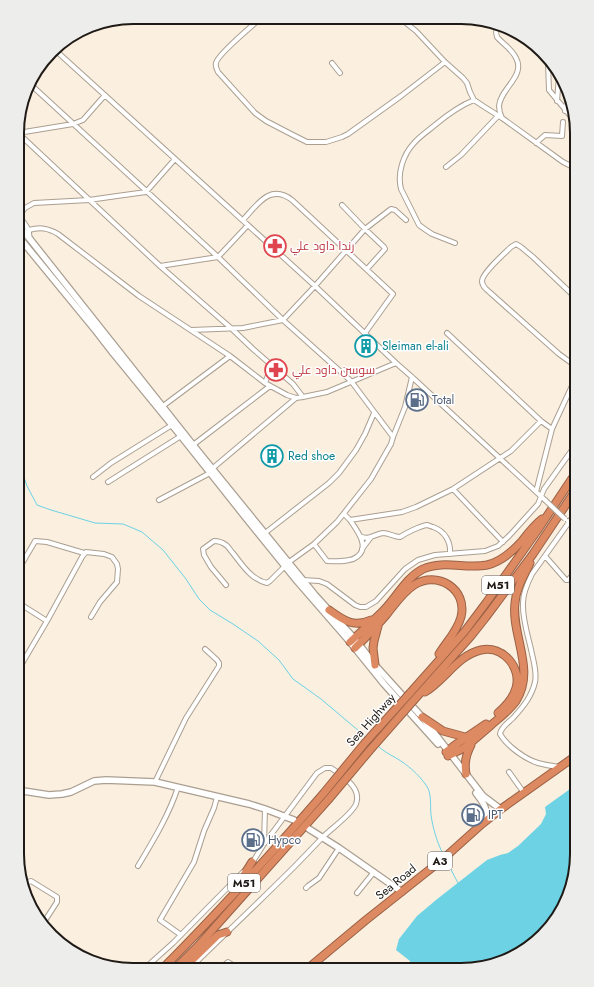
<svg xmlns="http://www.w3.org/2000/svg" width="594" height="987" font-family="Jost,Cairo,sans-serif">
  <style>
    .water { fill: #6cd2e4 }
    .lines { fill: none; stroke-linecap: round; stroke-linejoin: round }
    .stream { stroke: #6cd2e4; stroke-width: 1 }
    .street-casing { stroke: #aa9f91; stroke-width: 6 }
    .secondary-casing { stroke: #aa9f91; stroke-width: 8 }
    .highway-casing { stroke: #9a6246; stroke-width: 9 }
    .street { stroke: #fff; stroke-width: 4 }
    .secondary { stroke: #fff; stroke-width: 5.5 }
    .highway { stroke: #dd8961; stroke-width: 7 }
    .street-bridge-casing { stroke: #aa9f91; stroke-width: 6; stroke-linecap: butt }
    .highway-bridge-casing { stroke: #9a6246; stroke-width: 9; stroke-linecap: butt }
    .street-bridge { stroke: #fff; stroke-width: 4 }
    .highway-bridge { stroke: #dd8961; stroke-width: 7 }
    .labels { text-anchor: middle; stroke-width: 3; stroke-linejoin: round; paint-order: stroke }
    .shield { fill: #fff; stroke: #625f5b; stroke-width: 1 }
    .shield-label { font-size: 11px; font-weight: bold; fill: #1f1a15 }
    .health-label { font-size: 12px; fill: #be3a42; stroke: #fff; text-anchor: start }
    .culture-label { font-size: 12px; fill: #0d838f; stroke: #fff; text-anchor: start }
    .service-label { font-size: 12px; fill: #4e5e75; stroke: #fff; text-anchor: start }
    .street-label { font-size: 12px; fill: #1f1a15; stroke: #fff }
    .rim { fill: none; stroke: #1f1a15; stroke-width: 2 }
  </style>
  <rect width="100%" height="100%" fill="#fbefe0"/>
  <path class="water" d="M577 784V862L553 924 505 961 461 970H408L411 967 410 961 396 950 399 939 417 916 436 900 487 860 500 855 508 853 518 846 541 824 546 814 545 807Z"/>
  <g class="lines">
    <path class="stream" d="M18 460 27 486 37 505 51 510 95 523 123 524 142 532 163 550 186 579 199 599 210 610 233 624 258 641 279 660 293 679 321 699 366 737
      M378 746C383 751 389 754 396 758 408 765 418 774 426 785 432 793 430 805 431 815 433 829 437 842 443 854
      M446 860 458 883"/>
    <g class="street-casing">
      <path id="street" d="M261 18C253 25 217 55 216 63 215 66 217 70 218 72L255 113 266 121 293 135 307 142H326L342 137 348 134 401 96 445 62
        M401 19 416 31 445 62 463 78 467 83 470 92 474 100 483 106 502 118 563 162 571 166 577 167
        M499 26 496 32 497 37C503 44 512 49 516 58 526 76 500 89 499 106 499 110 500 114 502 118
        M54 49 315 286 396 363 412 377 545 500
        M332 63 340 73
        M548 63 549 90 573 119
        M29 83 218 257 283 320 351 381 393 437
        M557 101 559 76
        M565 111 569 94
        M573 118V127L577 135
        M18 133 160 266 232 329 253 349 293 384 303 397
        M18 133 73 124 83 120 105 95
        M536 143 545 135 562 136 563 122
        M446 167 461 155 498 116
        M342 205 365 229 391 209 395 210 406 220
        M18 216H19C24 223 31 230 29 238
        M19 216 25 208 34 203 89 200 117 196 146 192 175 159
        M243 220C257 205 270 183 292 200L393 294 365 333
        M29 230C40 227 48 228 58 234L139 296 230 356 265 383 287 395 296 398 303 397 327 392 396 363
        M455 243 432 234 426 230 419 225 401 189C397 173 403 155 414 143 420 136 428 131 435 125 447 115 459 106 474 100
        M160 266 218 257 248 225
        M191 330 243 328 283 320 315 286 365 229 384 247 385 249 367 269
        M447 333 541 421
        M577 367 559 354 486 289C484 287 482 284 482 281 482 273 505 253 511 247L516 244 521 247 533 257 577 299
        M265 383 272 365
        M163 406 230 356
        M193 445 270 386
        M213 468 296 398
        M93 477 111 463 172 425
        M108 482 181 436
        M453 489 503 542
        M536 492 552 429 577 375
        M159 500 210 473
        M344 514 350 520 402 512 416 507 453 489 511 451 541 421 552 429
        M568 521 577 529
        M265 533 329 483 339 473 356 450 365 434 374 413
        M360 536C368 541 375 534 383 533 389 533 394 537 400 537 406 533 420 526 427 525 428 525 432 527 433 527 445 531 451 542 450 554
        M314 544 327 561C335 561 342 562 349 560 353 560 355 558 358 556 370 546 356 529 350 520
        M362 549 371 537
        M545 556 566 580H568L577 570
        M289 562 314 544 337 522 371 479 391 444 393 437 405 407 412 377
        M17 572 34 543 35 541 47 542 84 553
        M303 580 319 581 327 584 355 605 360 607H366L376 601 405 569 418 560 435 555 485 551 498 546 509 536 538 504 544 489 577 443
        M226 585 211 567 204 555 203 549 214 541C218 541 222 542 226 545 228 546 230 550 232 552 242 564 250 579 267 583L270 581 285 566
        M17 602 47 621
        M17 672 47 621 82 557 86 552 104 554 112 557 117 564 118 569 117 582 100 602 91 617
        M560 767C552 766 545 765 538 763 525 759 507 746 500 734 501 727 508 723 513 718 523 707 532 696 535 682 537 673 534 663 532 654 529 639 522 619 523 603 523 593 527 584 532 574L577 511
        M509 772 524 793
        M155 782 186 718 219 666V663L217 660 205 649
        M264 844 265 809
        M252 863 264 844 317 773 325 768H331L340 774
        M138 866C153 841 169 815 178 787
        M24 887 28 882 31 881 57 897V902L44 922
        M306 888 308 886 319 878 339 848
        M357 893 374 872
        M181 935 160 920 194 862 204 831 214 808 217 797
        M144 969 173 943 243 872
        M189 969C224 935 259 902 294 867 304 857 314 846 324 836 332 828 352 814 356 804 360 793 353 785 345 778
        M219 969 228 962 239 969"/>
    </g>
    <g class="secondary-casing">
      <path id="secondary" d="M18 224 193 445 315 595 354 638 375 665 422 717 483 796 499 808 501 809
        M18 236 96 331 113 353 181 436 246 518 297 581 350 642 384 684 438 744
        M17 790 49 795 62 794 71 792 94 781 106 780 155 782 249 804 265 809 294 820
        M476 793C485 805 489 809 482 823
        M309 829 339 848 402 892"/>
    </g>
    <g class="highway-casing">
      <path id="highway" d="M329 610C343 620 353 628 371 620
        M350 642C361 632 371 623 381 613 396 599 405 578 423 569 443 560 466 569 487 565 500 562 513 551 522 541 528 533 534 525 542 519
        M355 648C366 637 377 626 387 614 395 604 403 592 414 585 437 570 468 589 461 617 457 632 446 642 439 654
        M375 665 373 648 374 641 378 626
        M425 692C445 680 458 655 481 650 503 645 522 668 516 688 513 699 506 706 498 713
        M410 693 465 631 486 603 537 531 577 471
        M414 700 471 636 486 617 533 554 577 488
        M422 717 443 731 465 737
        M446 752 455 745 486 724
        M448 756C453 753 459 751 464 748 473 741 482 733 490 726 499 718 509 711 516 701 536 670 511 635 515 603 516 588 524 576 530 563
        M466 774C464 763 466 754 471 745
        M237 886 252 862
        M162 969C218 913 271 854 323 794
        M175 969 198 946 328 800
        M183 969 218 935 227 932
        M306 970 366 920 443 859 482 824 501 809 577 755"/>
    </g>
    <use href="#street" class="street"/>
    <use href="#secondary" class="secondary"/>
    <use href="#highway" class="highway"/>
    <g class="street-bridge-casing">
      <path id="street-bridge" d="M545 500 565 519"/>
    </g>
    <g class="highway-bridge-casing">
      <path id="highway-bridge" d="M323 794 364 744 410 693
        M328 800 370 750 414 700"/>
    </g>
    <use href="#street-bridge" class="street-bridge"/>
    <use href="#highway-bridge" class="highway-bridge"/>
  </g>
  <defs>
    <g id="pharmacy-ring" transform="scale(1.15)"><circle r="9.5" fill="#fff" stroke="#e0444e" stroke-width="1.5"/><path d="M-2-6h4v4h4v4h-4v4h-4v-4h-4v-4h4Z" fill="#e0444e"/></g>
    <g id="building-ring" transform="scale(1.15)"><circle r="9.5" fill="#fff" stroke="#0f9aa8" stroke-width="1.5"/><path d="M-4-6H4V6H1V3H-1V6H-4ZM-2.5-4.3h1.7v1.8h-1.7ZM.8-4.3h1.7v1.8H.8ZM-2.5-1h1.7V.8h-1.7ZM.8-1h1.7V.8H.8Z" fill="#0f9aa8"/></g>
    <g id="fuel-ring" transform="scale(1.15)"><circle r="9.5" fill="#fff" stroke="#5c6f8a" stroke-width="1.5"/><path d="M-5.5-6h7V0h2V4h1.3V-2.5L3-4.5l.8-.8L6-3V5H2.5V1h-1V6h-7ZM-4.2-4.7v3.2H.2V-4.7Z" fill="#5c6f8a"/></g>
  </defs>
  <g fill-rule="evenodd">
    <use href="#pharmacy-ring" x="275" y="246"/>
    <use href="#building-ring" x="366" y="346"/>
    <use href="#pharmacy-ring" x="276" y="370"/>
    <use href="#fuel-ring" x="417" y="400"/>
    <use href="#building-ring" x="272" y="456"/>
    <use href="#fuel-ring" x="473" y="815"/>
    <use href="#fuel-ring" x="253" y="840"/>
  </g>
  <g class="labels">
    <g class="shield">
      <rect x="482" y="576" width="32" height="18" rx="3"/>
      <rect x="428" y="852" width="24" height="18" rx="3"/>
      <rect x="228" y="874" width="32" height="18" rx="3"/>
    </g>
    <g class="shield-label">
      <text x="498" y="589">M51</text>
      <text x="440" y="865">A3</text>
      <text x="244" y="887">M51</text>
    </g>
    <g class="health-label">
      <text x="290" y="250">رندا داود علي</text>
      <text x="292" y="374">سوسن داود علي</text>
    </g>
    <g class="culture-label">
      <text x="382" y="350">Sleiman el-ali</text>
      <text x="288" y="460">Red shoe</text>
    </g>
    <g class="service-label">
      <text x="432" y="404">Total</text>
      <text x="488" y="819">IPT</text>
      <text x="268" y="844">Hypco</text>
    </g>
    <g class="street-label">
      <text transform="translate(371 720) rotate(-48)" y="4">Sea Highway</text>
      <text transform="translate(396 882) rotate(-39)" y="4">Sea Road</text>
    </g>
  </g>
  <path d="M0 0H594V987H0ZM133 24H461A109 109 0 0 1 570 133V854A109 109 0 0 1 461 963H133A109 109 0 0 1 24 854V133A109 109 0 0 1 133 24Z" fill="#ededec" fill-rule="evenodd"/>
  <path class="rim" d="M133 24H461A109 109 0 0 1 570 133V854A109 109 0 0 1 461 963H133A109 109 0 0 1 24 854V133A109 109 0 0 1 133 24Z"/>
</svg>
